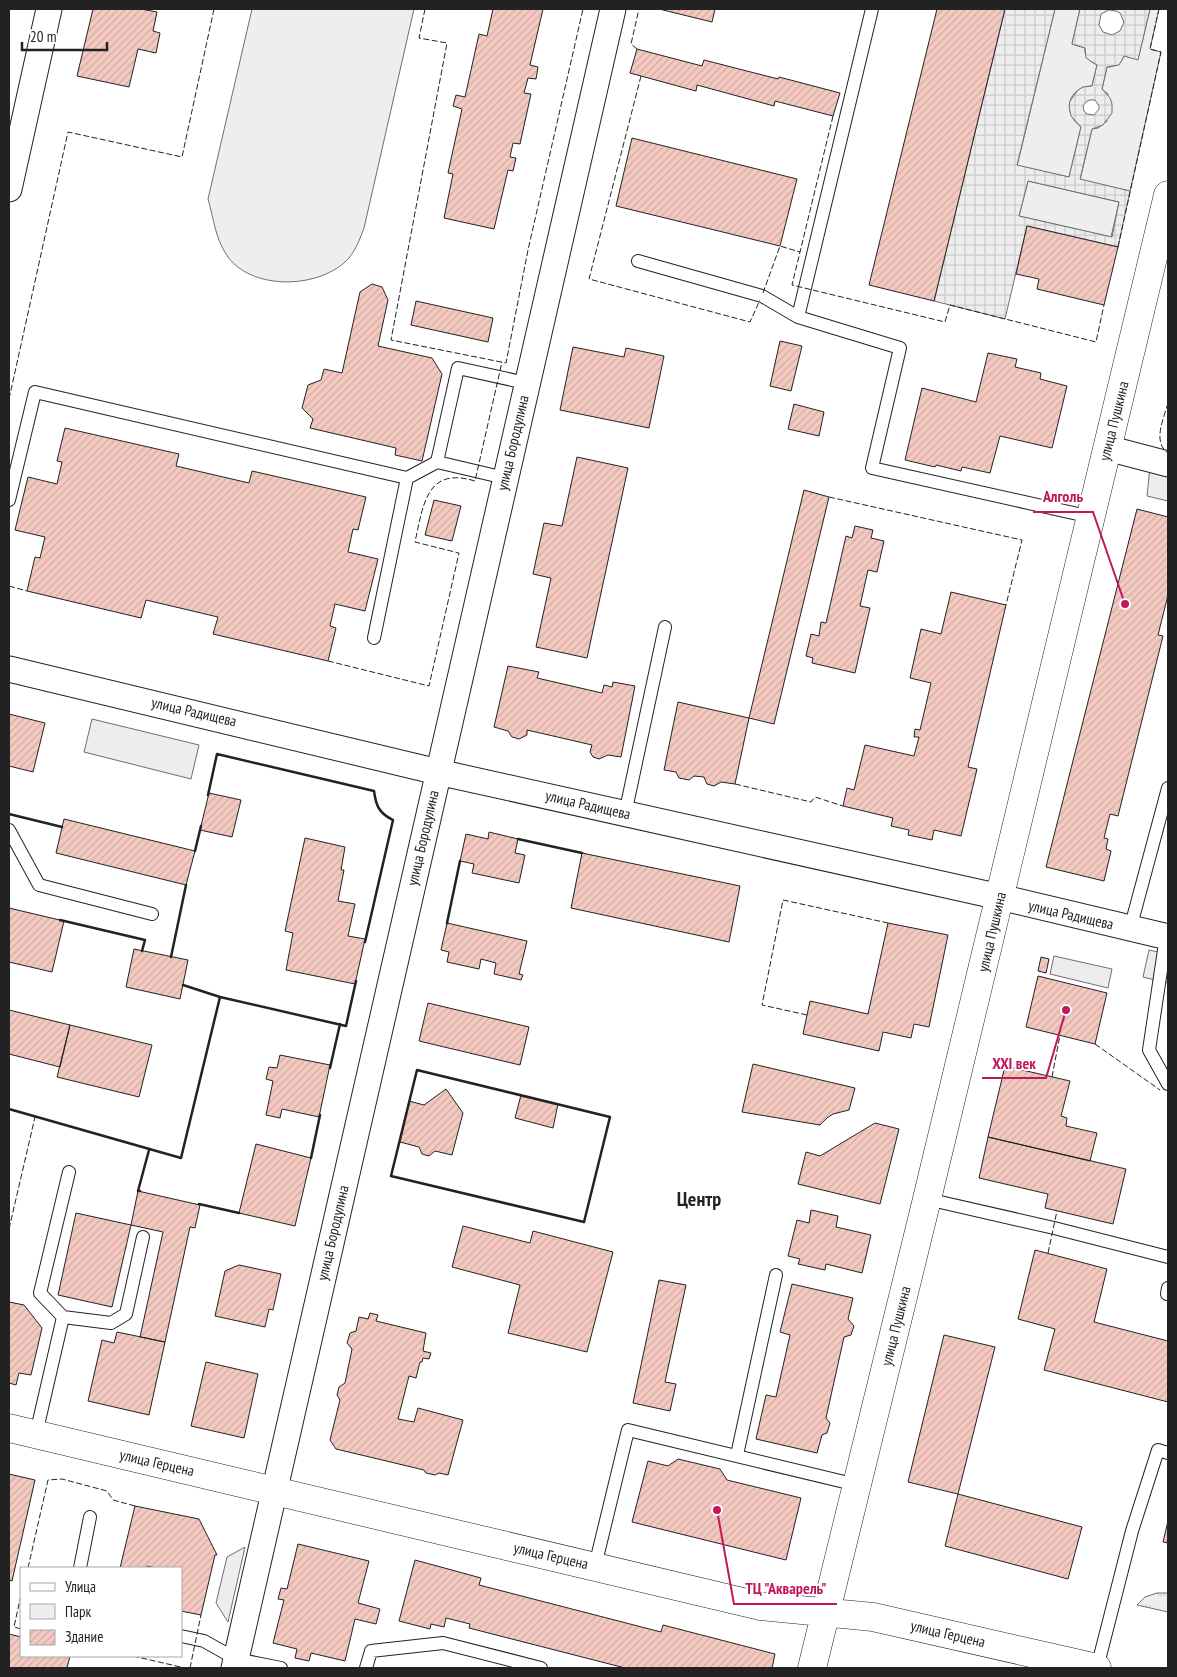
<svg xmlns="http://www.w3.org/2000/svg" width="1177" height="1677" font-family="'PT Sans Narrow',sans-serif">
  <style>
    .grass { fill: url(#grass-tufts); stroke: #6f6f6f }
    .green { fill: #eee; stroke: #6f6f6f }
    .parking { fill: #ededed; stroke: #6f6f6f }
    .plaza { fill: url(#plaza-grid); stroke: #6f6f6f; fill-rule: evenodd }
    .building { fill: url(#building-hatch); stroke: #222 }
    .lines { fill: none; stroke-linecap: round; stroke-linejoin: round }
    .lane-casing { stroke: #222; stroke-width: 14 }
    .street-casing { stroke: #222; stroke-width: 27 }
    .secondary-casing { stroke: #222; stroke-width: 29 }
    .lane { stroke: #fff; stroke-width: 12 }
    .street { stroke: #fff; stroke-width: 25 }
    .secondary { stroke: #fff; stroke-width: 28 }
    .fence { stroke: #222; stroke-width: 1; stroke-dasharray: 6 2.5; stroke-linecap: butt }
    .wall { stroke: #222; stroke-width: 2.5 }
    .labels { text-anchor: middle; stroke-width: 4; stroke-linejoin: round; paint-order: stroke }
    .street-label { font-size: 15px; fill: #222; stroke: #fff }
    .district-label { font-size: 20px; font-weight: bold; fill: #222; stroke: #fff }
    .leader { fill: none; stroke: #c2185b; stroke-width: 2 }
    .callout-dot { fill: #c2185b; stroke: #fff; stroke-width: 2 }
    .callout-label { font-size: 16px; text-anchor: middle; font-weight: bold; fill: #c2185b; stroke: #fff; stroke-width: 4; stroke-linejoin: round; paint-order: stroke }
  </style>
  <defs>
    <pattern id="grass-tufts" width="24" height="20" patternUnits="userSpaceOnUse" patternTransform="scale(1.25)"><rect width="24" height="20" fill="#eee"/><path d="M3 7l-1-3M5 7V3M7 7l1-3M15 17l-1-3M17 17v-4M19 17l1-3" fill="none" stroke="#ccc"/></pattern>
    <pattern id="plaza-grid" width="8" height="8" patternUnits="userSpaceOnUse" patternTransform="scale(1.25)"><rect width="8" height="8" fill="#ededed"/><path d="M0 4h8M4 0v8" fill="none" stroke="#cbcbcb"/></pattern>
    <pattern id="building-hatch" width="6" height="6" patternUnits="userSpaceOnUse" patternTransform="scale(1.25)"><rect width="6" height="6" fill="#f3c9c0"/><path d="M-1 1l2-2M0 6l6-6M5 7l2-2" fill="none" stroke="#d0aca5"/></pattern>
  </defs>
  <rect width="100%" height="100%" fill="#fff"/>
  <path class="grass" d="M1157 1593H1168V1612L1137 1605 1145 1597Z"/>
  <path class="green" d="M252 9H414L364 228C360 239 356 249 349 258 321 289 253 291 228 257 215 239 214 219 208 199Z
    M1055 9H1080L1072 44 1085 48C1084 56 1089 61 1097 65L1092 86C1067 87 1062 113 1081 127L1069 177 1017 166Z
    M1150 9H1159L1150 49 1161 52 1130 191 1080 180 1092 129 1098 128 1107 121 1108 94 1102 89 1107 67C1115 67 1121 64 1124 56L1138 59Z
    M1028 181 1119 202 1111 237 1019 216Z"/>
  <path class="parking" d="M1150 467 1168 471V501L1147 496Z
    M92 719 199 745 191 779 84 752Z
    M1149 950 1168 954V983L1143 977Z
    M1054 956 1112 969 1108 988 1050 974Z
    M245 1547 228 1622 216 1603 227 1557Z"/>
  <path class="plaza" d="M1005 9H1055L1017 165 1069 177 1081 127 1071 116 1069 106 1070 101 1078 90 1083 87 1092 86 1097 65 1086 58 1085 48 1072 44 1080 9H1150L1138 60 1124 56 1119 65 1107 67 1102 89 1110 98 1112 104V113L1103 125 1092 129 1080 179 1130 191 1118 247 1027 226 1005 319 934 301ZM1109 10 1116 11 1120 13 1124 22 1120 31 1112 35 1103 32 1099 25 1101 14ZM1090 100H1095L1099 106V109L1094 115 1087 114 1084 111 1083 106 1087 101ZM1028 181 1119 202 1112 237 1019 216Z"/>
  <path class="building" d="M93 9H141L157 12 153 31 160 33 156 53 138 49 129 87 77 76Z
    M493 9H543L530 65 538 67 536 79 528 78 524 93 531 94 520 144 513 143 510 157 516 158 513 171 508 170 494 229 444 218 453 174 448 173 462 109 453 106 456 95 465 97 479 34 487 36Z
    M659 9H715L712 22Z
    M937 9H1005L934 301 869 285Z
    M637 49 702 66 704 60 778 79 779 77 840 93 833 116 775 101 774 106 697 85 696 91 630 73Z
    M632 138 797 179 780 246 616 206Z
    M1027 226 1118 247 1104 305 1037 289 1039 279 1016 274Z
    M372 284 382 287 388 300 378 346 432 358 442 374 422 461 395 455 396 448 310 428 313 419 302 408 308 385 321 380 324 369 342 373 360 292Z
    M416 301 493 318 488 342 411 325Z
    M780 341 802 346 791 391 770 386Z
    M573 347 624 357 626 348 664 356 649 428 560 410Z
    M988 353 1017 359 1015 367 1041 373 1040 379 1067 386 1052 448 1000 436 990 473 962 467 961 471 936 465 935 467 905 460 922 388 976 402Z
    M794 404 824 412 819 436 788 429Z
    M65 428 179 454 176 466 249 483 252 471 366 497 358 530 353 529 348 552 378 559 365 611 335 604 330 626 336 628 328 661 213 634 218 617 146 600 141 618 27 591 35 557 40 558 45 537 15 530 28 477 57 484 62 462 57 461Z
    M577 457 628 468 587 658 536 647 551 578 533 574 544 523 562 526Z
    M804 490 829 497 774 724 749 718Z
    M434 500 461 506 452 541 425 535Z
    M1137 509 1168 517V595L1158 635 1163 636 1118 816 1110 814 1104 838 1108 839 1106 849 1111 851 1104 881 1046 867Z
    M855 526 873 530 871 538 884 541 877 572 868 570 860 606 870 608 855 673 812 663 813 658 806 656 811 634 819 636 821 622 826 623 846 536 852 538Z
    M951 592 1006 605 968 767 977 769 961 836 934 830 932 840 908 835 909 830 891 826 893 818 843 806 847 788 854 790 865 745 914 756 919 737H914L915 729 920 730 931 683 910 678 921 629 941 634Z
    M508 666 539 672 537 678 602 693 604 685 612 687 613 682 635 686 621 757 608 755 599 759 593 757 590 752 592 745 527 730V735L519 739 512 737 508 731 494 727Z
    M678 702 749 718 735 784 721 782 714 786 707 784 704 777 694 776 689 780 679 778 676 772 664 770Z
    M9 714 45 723 33 772 9 766Z
    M209 793 241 800 232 837 200 830Z
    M64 819 195 851 186 885 56 853Z
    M489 832 518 839 515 853 525 855 519 883 472 873 474 864 460 861 466 834 488 839Z
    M305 838 345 847 341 870H344L338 901 355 904 348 936 365 939 355 984 286 970 293 933 285 931Z
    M582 853 740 886 729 942 571 908Z
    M9 908 64 921 52 972 9 962Z
    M447 923 527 941 519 974 523 975 521 980 494 974 496 963 481 959 479 969 447 962 449 952 441 950Z
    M888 923 948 935 929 1027 914 1024 911 1038 883 1032 879 1051 803 1034 810 1001 868 1014Z
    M134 949 188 960 180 999 126 987Z
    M1041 957 1049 959 1046 973 1038 971Z
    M1038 976 1107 993 1095 1044 1026 1027Z
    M428 1003 529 1027 520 1065 419 1041Z
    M9 1010 70 1025 60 1067 9 1054Z
    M70 1025 152 1045 139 1097 57 1077Z
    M280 1055 330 1065 319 1117 282 1109 280 1118 266 1115 273 1081 266 1079 269 1067 277 1068Z
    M753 1064 855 1088 849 1110 833 1114 827 1118 820 1125 742 1112Z
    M1005 1066 1070 1081 1061 1116 1067 1118 1066 1126 1097 1133 1090 1161 988 1137Z
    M446 1089 463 1113 452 1155 435 1151 429 1156 422 1154 419 1147 400 1142 409 1101 424 1105Z
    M521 1095 558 1104 553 1128 515 1118Z
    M875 1123 899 1129 880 1204 798 1184 806 1152 820 1156Z
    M988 1137 1126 1169 1113 1224 1045 1208 1048 1194 979 1178Z
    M256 1144 311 1158 295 1226 239 1213Z
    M138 1191 200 1205 195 1228 190 1227 165 1342 140 1337 163 1232 131 1225Z
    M811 1210 838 1216 836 1227 871 1235 862 1273 826 1264 825 1270 798 1264 800 1259 788 1256 797 1220 809 1223Z
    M76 1213 131 1225 112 1307 58 1295Z
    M463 1226 530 1243 533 1231 613 1252 587 1352 508 1333 520 1285 452 1267Z
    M1035 1250 1107 1269 1094 1322 1168 1341V1402L1044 1370 1055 1329 1018 1319Z
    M239 1265 281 1274 273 1310 269 1309 265 1327 215 1316 225 1271Z
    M659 1280 686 1285 665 1382 676 1384 670 1411 633 1403Z
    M792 1284 853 1298 848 1319 854 1326 851 1335 844 1337 826 1418 830 1423 827 1433 822 1435 817 1453 756 1439 766 1395 776 1397 790 1335 780 1332Z
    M9 1302 24 1305 42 1328 31 1375 19 1373 16 1385 9 1383Z
    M370 1313 378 1315 376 1321 426 1333 423 1351 431 1353 429 1359 423 1358 422 1362H420L416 1378 409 1376 398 1419 414 1422 418 1408 463 1420 448 1475 439 1473 435 1475 426 1473 424 1470 336 1449 330 1440 340 1400 337 1395 339 1387 345 1383 352 1349 347 1343 350 1333 356 1331 359 1317 368 1319Z
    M117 1332 165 1342 149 1415 88 1401 102 1340 114 1343Z
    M944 1335 995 1347 958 1494 908 1482Z
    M206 1362 258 1374 244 1438 191 1426Z
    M678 1459 720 1469 727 1480 801 1498 786 1560 632 1522 648 1461 668 1466Z
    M9 1474 35 1480 12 1581 9 1580Z
    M958 1494 1082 1527 1068 1579 945 1546Z
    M135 1506 199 1519 217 1555H215L201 1615 181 1611V1568H155L147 1566V1568H120Z
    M1168 1521V1543L1163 1542Z
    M298 1544 369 1561 358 1603 380 1609 376 1624 355 1619 345 1661 311 1653 309 1661 295 1658 297 1649 273 1643 284 1600 278 1599 281 1588 287 1589Z
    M415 1560 481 1578 479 1585 661 1632 663 1625 775 1654 772 1668H625L469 1628 470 1624 446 1618 444 1627 431 1624 430 1629 399 1621Z
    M9 1634 21 1637V1656H70L67 1668H9Z"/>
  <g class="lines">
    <g class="lane-casing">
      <path id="lane" d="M638 261 762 296 798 317 900 348 872 468 1091 517
        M798 317 872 9
        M437 462 458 368 526 383
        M9 500 35 392 407 478 437 462 505 478
        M374 638 407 478
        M625 814 665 627
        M9 830 39 885 152 914
        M1130 929 1168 788
        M1166 937 1149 1050 1168 1084
        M69 1172 40 1293 63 1317 111 1323 126 1314 143 1237
        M927 1199 1054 1228 1168 1257
        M1167 1294 1168 1288
        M36 1434 63 1317
        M737 1455 776 1275
        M595 1566 628 1430 857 1485
        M80 1568 90 1517
        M181 1636 204 1641 236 1659 281 1668
        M366 1668 371 1651 443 1643 541 1668
        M1097 1668 1132 1531 1158 1450 1168 1453"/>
    </g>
    <g class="street-casing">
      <path id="street" d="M9 189 49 9
        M1107 448 1168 464
        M9 669 438 772 1000 897 1168 937
        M234 1668 613 9"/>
    </g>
    <g class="secondary-casing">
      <path id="secondary" d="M9 1428 760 1606 873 1617 1097 1668
        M812 1668 927 1199 1168 195"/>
    </g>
    <use href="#lane" class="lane"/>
    <use href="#street" class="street"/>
    <use href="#secondary" class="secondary"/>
    <path class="fence" d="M425 9 419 38 447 43 391 340 506 363 528 250 583 9
      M637 49 631 44 639 9
      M641 76 589 279 750 322 760 300
      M833 116 792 285 945 322 950 305 1096 342 1104 305
      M1118 247 1161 52 1150 49 1159 9
      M763 293 780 246 800 252
      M9 399 68 132 182 157 214 9
      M1168 403C1164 418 1152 442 1168 453
      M829 497 1022 540 1006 605
      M9 586 27 591
      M328 661 429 686 459 553 415 542C423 506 426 466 475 481L502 362
      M735 784 811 802 815 797 843 806
      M807 1015 762 1005 783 900 888 923
      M1095 1044 1160 1090
      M1052 1077 1060 1035
      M9 1229 35 1117
      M1048 1253 1057 1211
      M28 1568 48 1480 62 1479 107 1491 113 1500 135 1506
      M21 1595 14 1627 21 1629
      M133 1656 185 1668
      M190 1668 201 1615"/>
    <path class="wall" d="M208 795 217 754 374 791C376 806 379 813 393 820L365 942
      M9 814 62 827
      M518 839 582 853
      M195 851 201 826
      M60 920 145 940 142 951
      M447 923 460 861
      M171 957 186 885
      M220 997 346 1026 356 981
      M330 1068 340 1024
      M417 1070 610 1117 584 1222 391 1176Z
      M9 1109 181 1158 220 997 183 985
      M311 1158 320 1115
      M140 1191H138L149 1150
      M199 1204 239 1213"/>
  </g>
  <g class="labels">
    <g class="street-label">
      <text transform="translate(1114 421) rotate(-76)" y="5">улица Пушкина</text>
      <text transform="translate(513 443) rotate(-77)" y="5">улица Бородулина</text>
      <text transform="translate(194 712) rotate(13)" y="5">улица Радищева</text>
      <text transform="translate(588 805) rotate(13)" y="5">улица Радищева</text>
      <text transform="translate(423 838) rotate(-77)" y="5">улица Бородулина</text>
      <text transform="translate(1071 915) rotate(13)" y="5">улица Радищева</text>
      <text transform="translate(992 932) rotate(-77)" y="5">улица Пушкина</text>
      <text transform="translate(333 1233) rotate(-77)" y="5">улица Бородулина</text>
      <text transform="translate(896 1326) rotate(-76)" y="5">улица Пушкина</text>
      <text transform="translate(157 1463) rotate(13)" y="5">улица Герцена</text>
      <text transform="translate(551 1556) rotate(13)" y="5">улица Герцена</text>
      <text transform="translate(948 1634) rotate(13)" y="5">улица Герцена</text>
    </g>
    <g class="district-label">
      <text x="699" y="1206">Центр</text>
    </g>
  </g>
  <path class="leader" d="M1125 604L1093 512H1033M1066 1010L1046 1078H982M717 1510L734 1604H837"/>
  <g class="callout-dot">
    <circle cx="1125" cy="604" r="5"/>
    <circle cx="1066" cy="1010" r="5"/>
    <circle cx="717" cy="1510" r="5"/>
  </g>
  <g class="callout-label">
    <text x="1063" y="502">Алголь</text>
    <text x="1014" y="1069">XXI век</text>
    <text x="786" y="1594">ТЦ "Акварель"</text>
  </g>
  <rect width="1177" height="1677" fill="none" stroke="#222222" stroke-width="20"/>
  <rect x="20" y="1567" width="162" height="90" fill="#ffffff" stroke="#a7a7a7"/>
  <rect x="30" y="1583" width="25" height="8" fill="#ffffff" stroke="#a7a7a7"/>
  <text x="65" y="1592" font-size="15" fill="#222222">Улица</text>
  <rect x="30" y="1604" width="25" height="15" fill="#eeeeee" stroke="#a7a7a7"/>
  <text x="65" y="1617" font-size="15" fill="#222222">Парк</text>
  <rect x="30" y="1630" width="25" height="15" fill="url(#building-hatch)" stroke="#a7a7a7"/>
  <text x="65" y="1642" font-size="15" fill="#222222">Здание</text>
  <path d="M22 42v8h85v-8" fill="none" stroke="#222222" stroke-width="2.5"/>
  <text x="30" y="42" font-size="15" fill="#222222" stroke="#ffffff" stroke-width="4" paint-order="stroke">20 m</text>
</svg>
